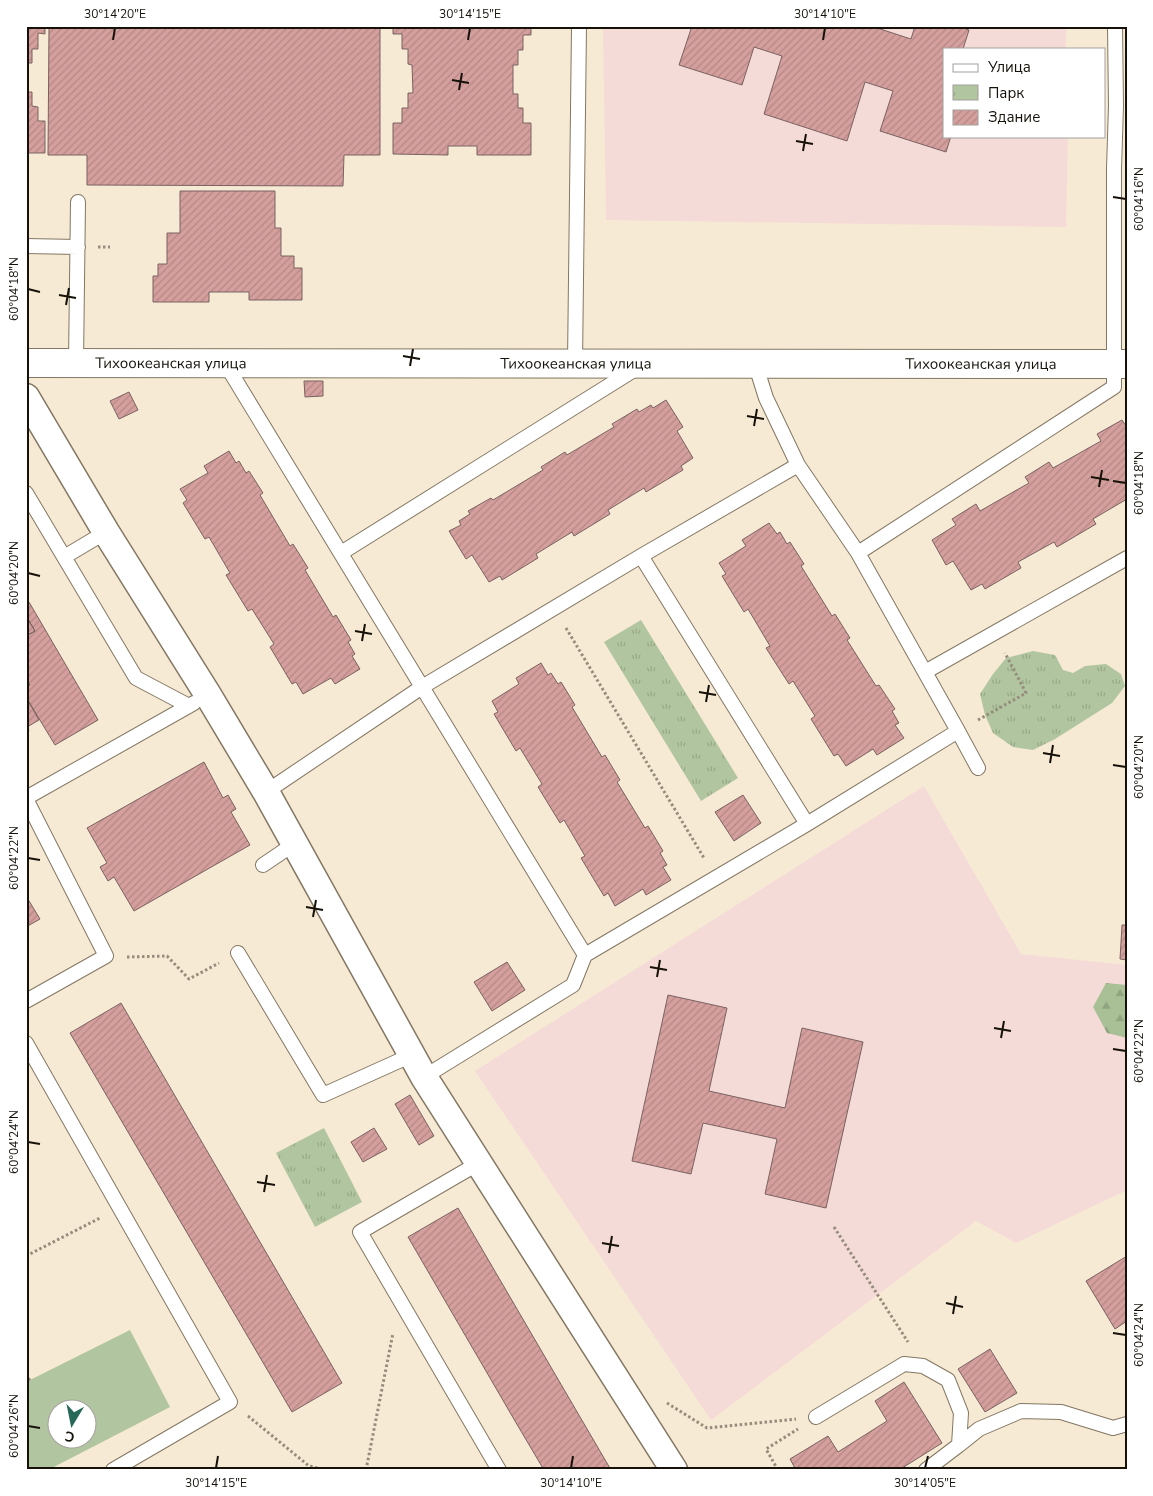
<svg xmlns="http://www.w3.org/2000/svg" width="1153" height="1496" font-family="'Nunito Sans',sans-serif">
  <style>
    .education { fill: #f5dbd7 }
    .green { fill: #b1c6a0; fill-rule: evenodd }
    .forest { fill: url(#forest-firs) }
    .park { fill: url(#park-tufts) }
    .building { fill: url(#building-hatch); stroke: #7a6261 }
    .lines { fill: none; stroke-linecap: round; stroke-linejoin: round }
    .lane-casing { stroke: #837763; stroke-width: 16 }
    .street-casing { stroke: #837763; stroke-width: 29 }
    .secondary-casing { stroke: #837763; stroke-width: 30 }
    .path { stroke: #958c7c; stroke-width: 3; stroke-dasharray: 2.5 2.5; stroke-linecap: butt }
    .lane { stroke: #fff; stroke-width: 14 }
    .street { stroke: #fff; stroke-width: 26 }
    .secondary { stroke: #fff; stroke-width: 28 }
    .ticks { fill: none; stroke: #16120a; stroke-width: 2 }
    .labels { text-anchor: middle; stroke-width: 4; stroke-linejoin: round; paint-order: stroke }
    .street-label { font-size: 15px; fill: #16120a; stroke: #fff }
    .neatline { fill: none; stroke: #16120a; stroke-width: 2 }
    .ticks-label { font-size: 12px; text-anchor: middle; fill: #16120a }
  </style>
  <defs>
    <pattern id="forest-firs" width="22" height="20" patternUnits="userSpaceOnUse" patternTransform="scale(1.25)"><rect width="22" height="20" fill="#a9c096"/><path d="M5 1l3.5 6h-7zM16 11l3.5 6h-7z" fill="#91a480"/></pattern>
    <pattern id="park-tufts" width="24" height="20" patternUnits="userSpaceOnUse" patternTransform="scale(1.25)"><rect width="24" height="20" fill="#b1c6a0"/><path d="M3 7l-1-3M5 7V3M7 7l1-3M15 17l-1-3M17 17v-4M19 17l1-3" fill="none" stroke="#98a988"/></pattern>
    <pattern id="building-hatch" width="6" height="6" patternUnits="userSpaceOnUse" patternTransform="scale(1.25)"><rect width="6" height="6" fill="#d49f9d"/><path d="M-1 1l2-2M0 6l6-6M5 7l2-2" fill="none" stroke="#b58886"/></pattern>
  </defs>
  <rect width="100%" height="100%" fill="#f7ead4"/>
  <path class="education" d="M603 26H1066V49H944V136H1068L1066 227 606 220Z
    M924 786 1021 954 1127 965V1190L1016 1243 976 1221 711 1420 475 1071Z"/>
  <path class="green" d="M130 1330 170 1407 48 1470H26V1382ZM58 1408H88V1438H58Z"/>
  <path class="forest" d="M1106 983 1127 985V1038L1107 1033 1093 1007Z"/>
  <path class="park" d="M641 620 738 778 701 801 604 642Z
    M1033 651 1055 655 1063 670 1073 673 1085 666 1106 664 1121 674 1125 686 1112 703 1055 739 1033 750 1013 747 993 733 985 715 980 694 993 674 1006 658Z
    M324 1128 362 1202 315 1227 276 1153Z"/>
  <path class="building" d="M26 26H45V34L38 33V49H32V63H27V92H32V106L38 107V121H45V153H26Z
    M49 26H380V155H344L343 186 87 185V155H48Z
    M393 26H531V35H523V50H518V65H513V94H518V108H523V123H531V155H477V146H448V155L393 154V123H402V108H408V93H413L412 65 408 64V49H402V34H393Z
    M692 26H871L911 39 915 26H958L969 30 963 49H944V136H951L946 152 880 131 893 91 865 82 847 141 764 114 782 56 754 47 742 85 679 65Z
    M180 191H275V228H281V256H294V268H302V300H249V292H209V302H153V276H158V264H167V233H180Z
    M304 381H323V396L305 397Z
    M129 392 138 410 119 419 110 401Z
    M666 400 683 427 677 431 693 458 681 466 683 470 646 492 644 488 608 510 610 514 574 536 572 532 536 554 538 558 502 580 500 576 489 582 472 555 466 559 449 531 461 525 459 521 470 514 468 511 491 498 493 500 543 470 541 467 565 452 567 455 614 427 612 424 637 409 639 412 651 405 653 408Z
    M1122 420 1126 426H1127V499L1093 519 1096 524 1057 547 1054 542 1018 562 1021 568 985 589 982 584 971 590 953 561 946 565 932 540 956 525 952 519 976 504 980 511 1029 483 1025 477 1049 462 1053 468 1101 441 1097 434Z
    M229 451 236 463 239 461 246 473 249 471 263 493 260 495 290 546 293 544 308 568 305 570 333 617 336 615 351 640 348 642 355 654 352 656 360 669 335 684 331 678 303 694 296 682 292 684 270 647 274 644 252 609 248 611 226 575 230 573 209 537 205 539 183 503 187 500 180 489 208 473 204 466Z
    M769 523 777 534 780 532 787 544 790 542 804 564 801 566 832 616 835 614 850 638 847 640 876 686 879 685 895 709 892 711 899 723 895 725 904 738 877 755 873 749 846 766 838 754 834 756 811 719 815 716 793 681 789 684 766 648 770 646 748 609 744 612 722 576 726 574 719 563 746 546 742 540Z
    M29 602 98 720 55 745 26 697V687L30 685 26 678V636L35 631 26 616V603Z
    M26 616 35 631 26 636Z
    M541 663 548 675 551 673 558 684 561 682 575 705 572 707 602 757 605 755 620 780 617 782 645 828 648 826 663 851 660 853 667 865 663 867 671 880 646 895 643 889 615 906 608 893 604 896 581 858 585 856 564 820 560 823 538 787 542 784 520 748 516 751 494 714 498 712 492 701 519 684 516 678Z
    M26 697 39 720 27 727 29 731 26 733Z
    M204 762 223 798 228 795 236 809 231 812 250 845 134 911 114 877 108 881 100 867 107 863 87 828Z
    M743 795 761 823 734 841 715 812Z
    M26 896 40 919 26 927Z
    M1122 925H1127V960L1120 959Z
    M507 962 525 990 492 1011 474 982Z
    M668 995 727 1008 709 1091 785 1108 802 1028 863 1042 826 1208 765 1194 777 1139 703 1123 691 1174 632 1161Z
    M121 1003 342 1383 292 1412 70 1033Z
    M410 1095 434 1136 419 1145 395 1104Z
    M374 1128 387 1149 363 1162 351 1142Z
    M458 1208 611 1470H544L515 1421 408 1237Z
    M1127 1256V1321L1115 1329 1086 1281Z
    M990 1349 1017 1393 985 1412 958 1369Z
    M904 1382 942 1443 899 1470H796L790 1459 828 1436 838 1452 887 1421 875 1401Z"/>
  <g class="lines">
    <g class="lane-casing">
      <path id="lane" d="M26 246 78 247
        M76 363 78 202
        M225 363 585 955 807 824 958 731 858 553 798 465 766 398 755 363
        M575 363 579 26
        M26 493 136 678 189 706
        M341 553 637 368
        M858 553 1114 387V169L1116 106 1115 26
        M641 556 807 824
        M64 557 106 532
        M925 672 1127 558
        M958 731 978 768
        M266 792 422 687 641 556 798 465
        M26 798 194 703
        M26 799 106 956 26 1001
        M263 865 294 844
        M238 953 323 1095 412 1055
        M26 1043 230 1402 113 1470
        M424 1077 573 985 585 955
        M479 1163 360 1232 499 1470
        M816 1417 904 1364 923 1366 948 1380 961 1413 959 1445 926 1470
        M959 1445 979 1429 1021 1411 1061 1412 1113 1428 1127 1424"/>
    </g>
    <g class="street-casing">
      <path id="street" d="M26 397 106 532 208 695 266 792 424 1077 674 1470"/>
    </g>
    <g class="secondary-casing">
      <g id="secondary">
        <path id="s1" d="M26 363 1127 364"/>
      </g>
    </g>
    <path class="path" d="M98 247H110
      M566 628 704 858
      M978 720 1026 693 1005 653
      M127 957 167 956 189 979 219 963
      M834 1227 908 1342
      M26 1256 100 1218
      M26 1374 30 1381
      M667 1403 707 1428 796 1419
      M248 1416 309 1466 326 1470
      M366 1470 393 1333
      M778 1470 766 1449 798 1429"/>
    <use href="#lane" class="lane"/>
    <use href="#street" class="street"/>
    <use href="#secondary" class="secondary"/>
  </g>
  <path class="ticks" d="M113 40 115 28M468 40 470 28M823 40 825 28M452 80 469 83M459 90 462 73M796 141 813 144M803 151 806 134M1113 197 1126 199M28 289 40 292M59 295 76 298M66 305 69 288M403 356 420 359M410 366 413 349M747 416 764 419M754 426 757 409M1091 477 1109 480M1113 481 1126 483M1099 487 1102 470M28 573 40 576M355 631 372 634M362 641 365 624M699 692 716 695M706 702 709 685M1043 753 1060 756M1050 763 1053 745M1113 765 1126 767M28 858 40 860M306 907 323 910M313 917 316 900M650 967 667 970M657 977 660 960M994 1028 1011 1031M1001 1038 1004 1021M1113 1049 1126 1051M28 1142 40 1144M257 1182 275 1185M264 1192 267 1175M602 1243 619 1246M609 1253 612 1236M946 1303 963 1307M953 1314 956 1296M1113 1333 1126 1335M28 1426 40 1428M216 1468 218 1456M571 1468 573 1456M925 1468 928 1456"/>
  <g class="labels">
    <g class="street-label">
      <text dy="5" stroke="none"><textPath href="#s1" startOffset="145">Тихоокеанская улица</textPath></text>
      <text dy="5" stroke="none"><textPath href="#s1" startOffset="550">Тихоокеанская улица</textPath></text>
      <text dy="5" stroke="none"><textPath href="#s1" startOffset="955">Тихоокеанская улица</textPath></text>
    </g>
  </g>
  <rect width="1153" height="1496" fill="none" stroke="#ffffff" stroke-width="55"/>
  <rect x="943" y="48" width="162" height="90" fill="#ffffff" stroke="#a2a09d"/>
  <rect x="953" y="64" width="25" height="8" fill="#ffffff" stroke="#a2a09d"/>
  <text x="988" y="72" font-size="15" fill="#16120a">Улица</text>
  <rect x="953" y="85" width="25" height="15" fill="url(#park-tufts)" stroke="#a2a09d"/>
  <text x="988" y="98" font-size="15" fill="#16120a">Парк</text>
  <rect x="953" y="110" width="25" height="15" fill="url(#building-hatch)" stroke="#a2a09d"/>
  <text x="988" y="122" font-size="15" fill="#16120a">Здание</text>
  <g transform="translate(72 1424) rotate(190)"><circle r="24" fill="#ffffff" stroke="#a2a09d"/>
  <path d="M0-4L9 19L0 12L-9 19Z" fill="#276958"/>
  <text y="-8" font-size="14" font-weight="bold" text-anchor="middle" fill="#16120a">С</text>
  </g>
  <rect x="28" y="28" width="1098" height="1440" class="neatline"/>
  <g class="ticks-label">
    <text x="115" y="18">30°14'20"E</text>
    <text x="470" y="18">30°14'15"E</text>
    <text x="825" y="18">30°14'10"E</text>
    <text transform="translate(1139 199) rotate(-90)" y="4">60°04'16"N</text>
    <text transform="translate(14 289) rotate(-90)" y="4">60°04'18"N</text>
    <text transform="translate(1139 483) rotate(-90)" y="4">60°04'18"N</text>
    <text transform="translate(14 573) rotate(-90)" y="4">60°04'20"N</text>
    <text transform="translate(1139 767) rotate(-90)" y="4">60°04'20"N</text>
    <text transform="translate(14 858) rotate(-90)" y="4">60°04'22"N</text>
    <text transform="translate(1139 1051) rotate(-90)" y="4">60°04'22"N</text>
    <text transform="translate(14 1142) rotate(-90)" y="4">60°04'24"N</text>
    <text transform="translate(1139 1335) rotate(-90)" y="4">60°04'24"N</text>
    <text transform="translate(14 1426) rotate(-90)" y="4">60°04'26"N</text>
    <text x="216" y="1487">30°14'15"E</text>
    <text x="571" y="1487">30°14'10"E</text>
    <text x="925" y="1487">30°14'05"E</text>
  </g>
</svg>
